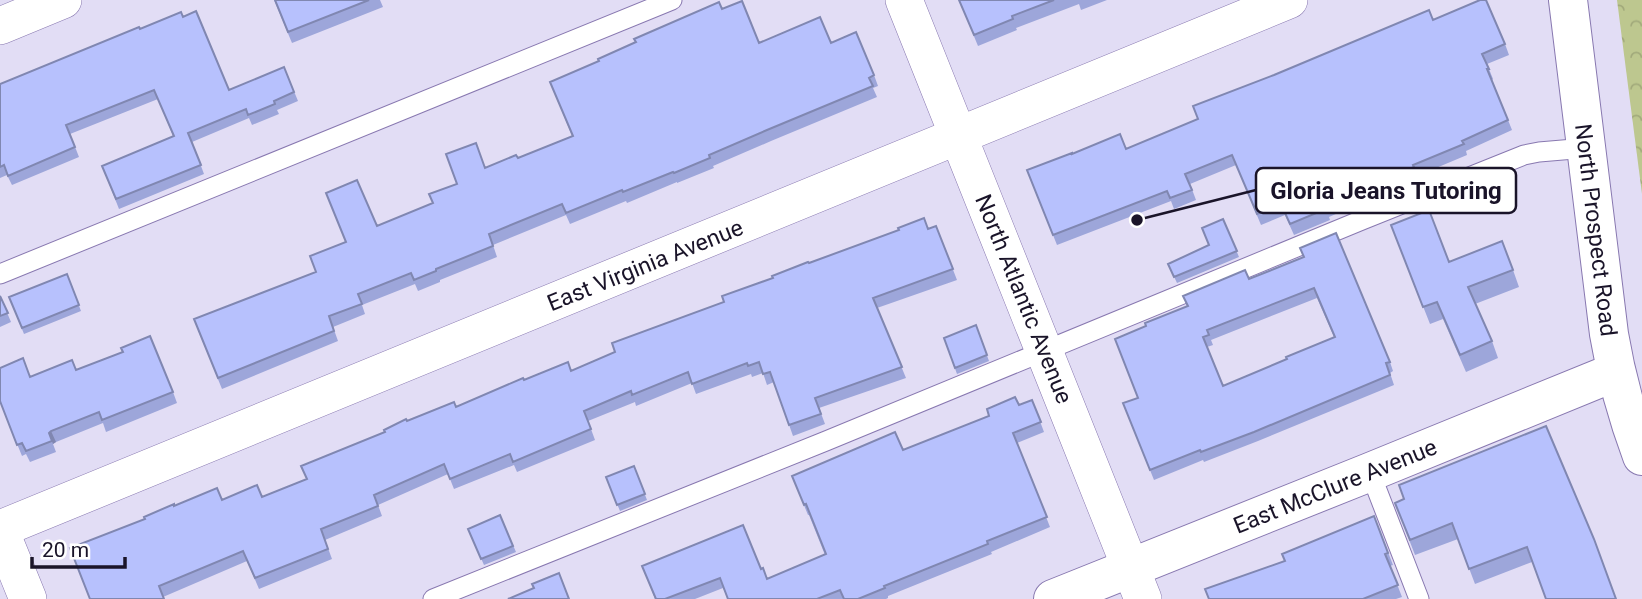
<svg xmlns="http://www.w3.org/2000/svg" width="1642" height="599" font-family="Roboto,sans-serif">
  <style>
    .park { fill: url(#park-crowns) }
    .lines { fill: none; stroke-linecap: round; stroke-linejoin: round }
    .lane-casing { stroke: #8878b0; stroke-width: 21 }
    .street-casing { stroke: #8878b0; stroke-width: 38 }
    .secondary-casing { stroke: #8878b0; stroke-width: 40 }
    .lane { stroke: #fff; stroke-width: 19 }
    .street { stroke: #fff; stroke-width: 37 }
    .secondary { stroke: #fff; stroke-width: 38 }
    .wall { fill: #9da6da; fill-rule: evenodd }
    .shaded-wall { fill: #8087b1 }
    .building { fill: #b7c1fd; stroke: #8087b1; stroke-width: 2; fill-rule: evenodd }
    .labels { text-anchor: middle; stroke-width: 5; stroke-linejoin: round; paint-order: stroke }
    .street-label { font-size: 23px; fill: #1a1429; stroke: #fff }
    .leader { fill: none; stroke: #1a1429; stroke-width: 2.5 }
    .callout-dot { fill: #1a1429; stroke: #fff; stroke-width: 2.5 }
    .callout { fill: #fff; stroke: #1a1429; stroke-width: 2.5 }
    .callout-label { font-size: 24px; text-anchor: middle; font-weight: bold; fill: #1a1429 }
  </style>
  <defs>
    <pattern id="park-crowns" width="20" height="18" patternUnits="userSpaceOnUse" patternTransform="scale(1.75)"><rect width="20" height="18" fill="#bdc78f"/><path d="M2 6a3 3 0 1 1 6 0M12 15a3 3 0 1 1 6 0" fill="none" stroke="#a2aa7b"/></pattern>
  </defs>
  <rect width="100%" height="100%" fill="#e2ddf5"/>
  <path class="park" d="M1617 0H1642V194Z"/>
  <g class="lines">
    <g class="lane-casing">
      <path id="lane" d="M0 274 672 0
        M1370 472 1419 599
        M433 599 826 441 1362 220 1524 155 1539 152 1586 148"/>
    </g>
    <g class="street-casing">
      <path id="street" d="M904 0 1143 599
        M0 26 63 0
        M0 529 1289 0
        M0 530 28 599"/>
    </g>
    <g class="secondary-casing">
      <path id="secondary" d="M1568 0 1609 334C1616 376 1627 416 1642 456
        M1053 599 1370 472 1615 372"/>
    </g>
    <use href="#lane" class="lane"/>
    <use href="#street" class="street"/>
    <use href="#secondary" class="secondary"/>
  </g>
  <path class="wall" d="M274 0H380L383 7 292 43Z
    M959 0H1107L1081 10 1079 4 1016 28 1017 30 978 46Z
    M722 9 759 43H831L874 75 878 86 873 88 877 97 771 141 713 166 714 168 677 183V182L627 203 626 201 570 224 566 215 493 245 497 257 440 280V282L418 291 415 284 362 305 365 314 333 327 338 341 222 389 198 330 316 272 346 242 377 226 433 203 457 184 485 168 518 158 572 136 550 82Z
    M183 17 229 90 284 67 298 101 277 110 279 114 252 125 249 118 192 142 204 174 119 209 102 166 173 136 158 99 70 134 79 157 12 185 7 175 0 178V84L140 29Z
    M1433 20 1505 44 1509 55 1487 64 1493 79 1492 80 1512 130 1466 151 1467 155 1417 176 1418 178 1329 217 1330 220 1294 235 1285 215 1261 225 1236 165 1190 184 1196 200 1174 209 1171 201 1057 245 1027 170 1072 154 1126 149Z
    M1223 219 1239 257 1177 283 1168 264 1208 245Z
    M1391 225 1449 262 1513 270 1519 287 1475 304 1492 341 1498 358 1466 372 1443 319 1430 324Z
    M936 226 957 280 877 308 906 378 819 408 825 424 793 436 774 382 767 385 763 373 752 377 751 374 696 394 692 383 636 406 635 402 588 421 595 440 517 472 514 465 454 489 448 474 378 505 382 516 325 540 332 559 259 589 247 561 163 597 89 599 145 519 174 506 262 497 306 479 385 432 407 421 456 407 524 380 571 371 615 352 724 302 773 278 809 263Z
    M1303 257 1390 362 1393 371 1390 373 1394 385 1258 441 1204 462 1203 460 1154 480 1123 403 1138 398 1146 326 1187 306 1183 296 1249 279ZM1317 298 1334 337 1287 359 1223 386 1207 347 1213 345 1211 340Z
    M67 274 81 311 24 334 9 297Z
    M0 296 11 322 0 327Z
    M976 325 989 361 957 374 944 338Z
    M76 370 173 392 177 403 106 432 103 423 56 442 53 444 56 452 30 462 26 454 22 456 0 402 30 377Z
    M1032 400 1044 432 1017 443 1050 527 991 552 992 554 888 596V598L886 599H728L723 588 695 599H655L642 566 761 569 767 579 825 555 809 515H808L792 476 903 450Z
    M1546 426 1532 562 1475 584 1458 539 1415 555 1395 503Z
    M634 466 647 500 620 511 606 477Z
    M500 515 516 552 484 565 468 529Z
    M1374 516 1393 565 1390 566 1402 597 1396 599H1209Z"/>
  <path class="shaded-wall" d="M51 431 56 442 53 444 49 433Z"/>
  <path class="building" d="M275 0H369L288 32Z
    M959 0H1054L1012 16 1013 19 974 35Z
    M1480 0H1486L1505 44 1482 54 1489 69H1487L1508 120 1462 141 1464 144 1413 165 1414 167 1325 207 1326 209 1290 224 1281 204 1257 214 1232 155 1185 174 1192 190 1170 198 1167 191 1053 235 1027 170 1072 153V154L1120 134 1126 149 1198 119 1193 106 1274 75 1429 10 1433 20Z
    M742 1 759 43 820 17 831 43 856 32 874 75 869 78 873 86 767 130 709 155 710 158 674 173 673 172 623 192 622 190 566 213 562 204 489 234 493 246 436 269V271L414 280 411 273 358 294 362 304 329 316 334 331 218 378 194 319 316 272 310 256 346 242 326 193 357 180 377 226 433 203 429 194 457 184 446 154 476 143 485 168 516 155 518 158 573 136 550 82 599 61 598 59 636 42 634 39 719 2 722 9Z
    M196 11 229 90 284 67 294 92 274 101 275 104 248 115 246 109 188 133 201 165 116 199 102 166 174 136 154 90 66 125 75 147 8 176 4 165 0 167V84L139 27 140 29 181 12 183 17Z
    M1429 210 1449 262 1502 241 1513 270 1468 287 1492 341 1460 355 1437 302 1423 307 1391 225Z
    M924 218 928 229 936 226 953 269 873 298 902 367 815 398 821 414 789 425 770 372 763 374 759 362 748 366 747 363 692 384 688 372 632 395 631 391 584 411 591 429 513 462 510 454 450 479 444 464 374 495 378 506 321 529 328 549 255 578 243 551 159 586 164 599H90L70 548 145 519 144 517 174 504V506L217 488 222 500 257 485 262 497 307 479 301 466 385 432 384 430 406 419 407 421 454 402 456 407 523 378 524 380 568 362 571 371 615 352 612 343 724 302 722 296 773 278 772 276 808 262 809 263 899 230 898 228Z
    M1223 219 1237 251 1174 277 1168 264 1209 245 1202 228Z
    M1336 233 1390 362 1386 363 1390 375 1254 432 1201 452 1200 450 1150 470 1123 403 1138 398 1115 339 1146 326 1145 323 1188 306 1183 296 1245 270 1249 279 1304 257 1300 248ZM1314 288 1335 337 1286 357 1287 359 1223 386 1203 337 1209 335 1207 330Z
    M67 274 79 305 22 328 9 297Z
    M0 296 8 313 0 316Z
    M976 325 987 355 955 368 944 338Z
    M150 336 173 392 102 420 99 412 51 431 49 433 52 441 26 451 22 443 17 445 0 401V368L23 358 30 377 72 360 76 370 123 352 121 348Z
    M1015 397 1019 405 1032 400 1041 422 1013 433 1047 517 987 541 988 544 884 586 885 588 858 599H844L840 590 817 599H728L720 578 665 599H656L642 566 743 525 761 569 763 568 767 579 826 554 806 504 804 505 792 476 895 432 903 450 989 416 987 409Z
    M1546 426 1594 539 1616 599H1546L1527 547 1469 569 1452 523 1410 540 1395 503 1404 499 1399 485Z
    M634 466 645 494 617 505 606 477Z
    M500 515 513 546 481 559 468 529Z
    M1374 516 1388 553 1385 554 1398 585 1363 599H1209L1205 589 1285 561 1282 554Z
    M559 573 569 599H508L534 588 532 584Z"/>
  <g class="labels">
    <g class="street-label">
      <text transform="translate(1596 230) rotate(83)" y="8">North Prospect Road</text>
      <text transform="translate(645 265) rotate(-22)" y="8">East Virginia Avenue</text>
      <text transform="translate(1024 299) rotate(68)" y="8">North Atlantic Avenue</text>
      <text transform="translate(1335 486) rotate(-22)" y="8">East McClure Avenue</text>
    </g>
  </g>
  <path class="leader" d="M1137 220L1256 190"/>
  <circle class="callout-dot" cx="1137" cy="220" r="7"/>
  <rect class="callout" x="1256" y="168" width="260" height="45" rx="7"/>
  <g class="callout-label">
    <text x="1386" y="199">Gloria Jeans Tutoring</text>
  </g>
  <path d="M32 557v10h93v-10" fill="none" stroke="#1a1429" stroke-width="3.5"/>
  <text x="42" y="557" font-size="21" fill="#1a1429" stroke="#ffffff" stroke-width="5" paint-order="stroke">20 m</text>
</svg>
